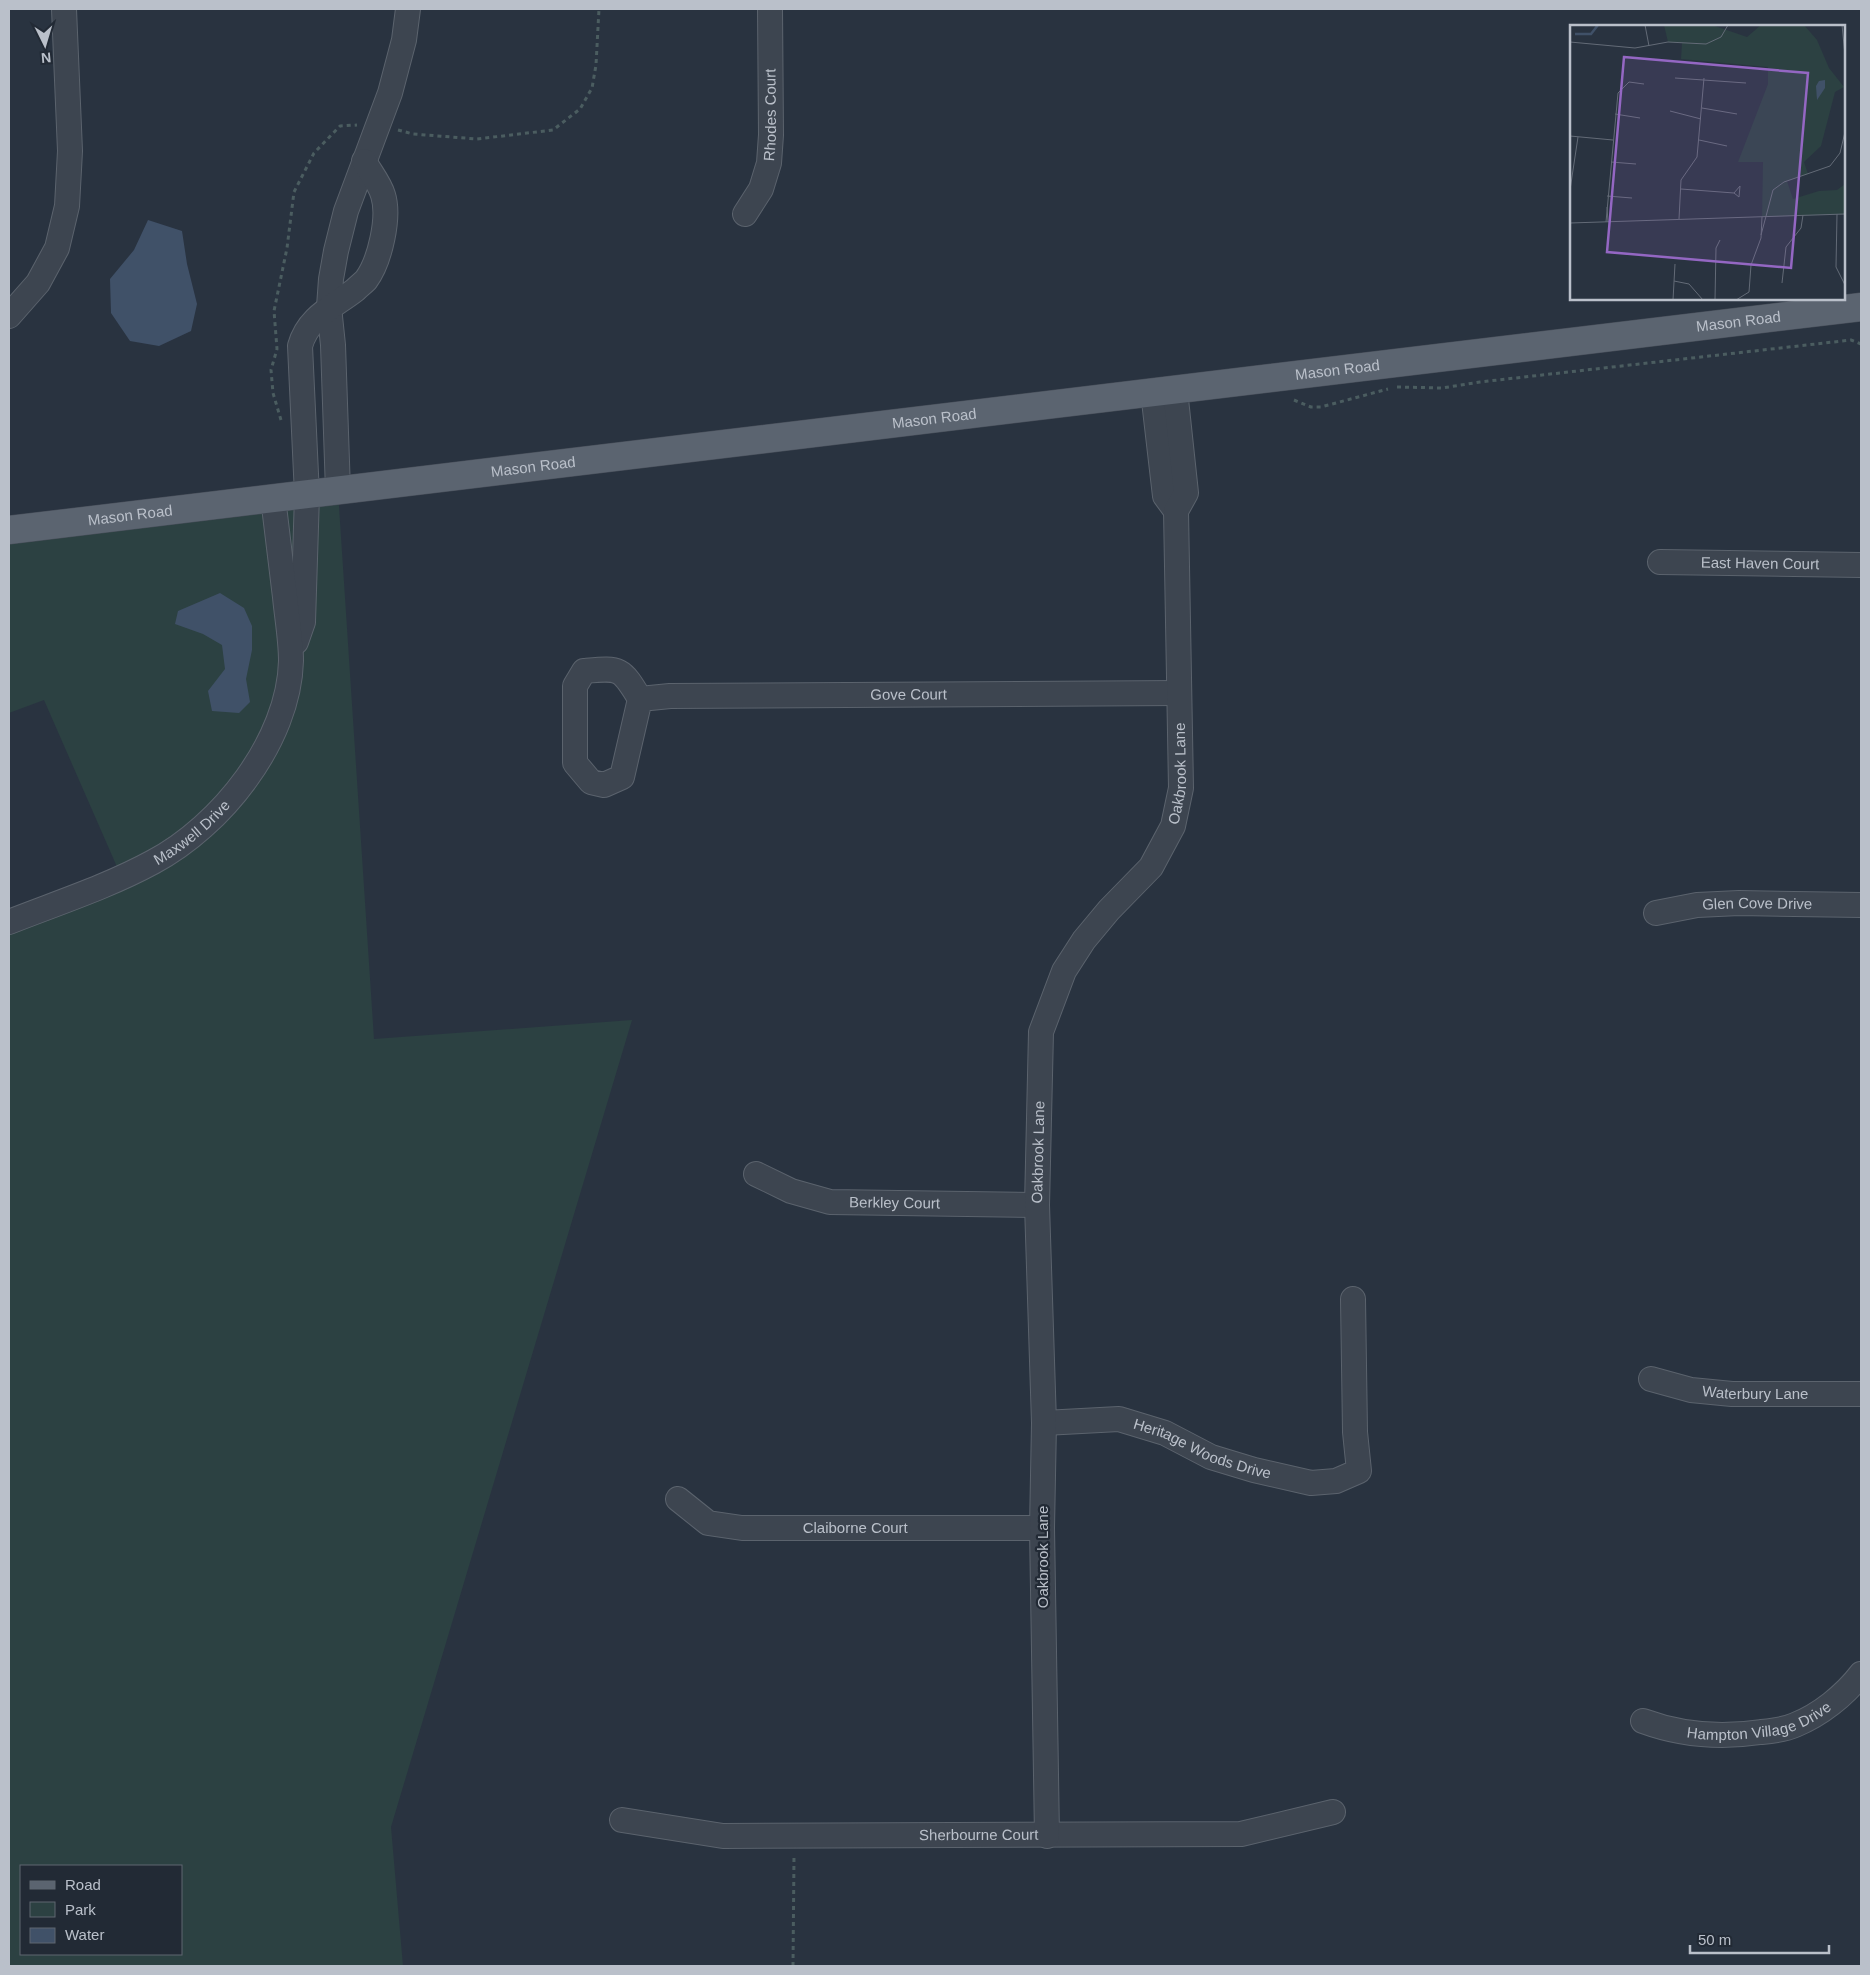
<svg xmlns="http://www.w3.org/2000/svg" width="1870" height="1975" font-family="Helvetica,sans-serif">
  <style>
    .green { fill: #2c4142; fill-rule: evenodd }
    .water { fill: #405168 }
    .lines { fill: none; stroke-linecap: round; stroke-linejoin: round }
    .minor-casing { stroke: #5b636d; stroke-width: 26 }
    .major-casing { stroke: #474e59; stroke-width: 29 }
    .path { stroke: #4b5d60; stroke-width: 3; stroke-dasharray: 4 4; stroke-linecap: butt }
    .minor { stroke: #3d4550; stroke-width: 24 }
    .major { stroke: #5b6470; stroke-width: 28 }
    .labels { text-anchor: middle; stroke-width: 4.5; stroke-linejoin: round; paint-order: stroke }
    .street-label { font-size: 15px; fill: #bac0ca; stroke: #222a35 }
    .inset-river { fill: none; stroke: #405168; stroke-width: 2.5 }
    .inset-road { fill: none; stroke: #636b77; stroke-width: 1 }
    .view { fill: #9467c3; fill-opacity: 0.15; stroke: #9467c3; stroke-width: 2.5 }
    .inset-edge { fill: none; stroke: #bac0ca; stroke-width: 2.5 }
  </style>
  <rect width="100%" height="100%" fill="#293340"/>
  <path class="green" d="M338 491 374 1039 632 1020 391 1827 403 1966H9V922L121 876 44 700 9 713V530ZM21 1866H181V1954H21Z"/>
  <path class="water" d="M148 220 182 231 187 264 197 304 191 331 159 346 130 341 111 313 110 279 134 250Z
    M220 593 244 608 252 626V650L246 679 250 702 239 713 212 711 208 691 225 669 222 645 203 634 175 624 178 611Z"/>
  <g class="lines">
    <g class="minor-casing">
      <g id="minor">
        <path id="s1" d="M745 214 761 189 769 163 771 135 770 9"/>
        <path d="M9 316 38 283 57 248 67 206 70 151 64 9"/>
        <path d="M1153 392 1165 496 1176 511"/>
        <path d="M338 491 333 345 329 307 331 279 336 251 346 211 390 93 404 40 408 9"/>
        <path id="s2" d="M1660 562 1861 565"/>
        <path d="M296 642 303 622 307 495 300 346C308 317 333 307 355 290 358 287 363 283 366 280 380 261 390 217 383 195 380 184 370 172 364 161"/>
        <path id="s3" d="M640 699 622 777 604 785 591 782 575 763V686L584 671C620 668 621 667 640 699L670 696 1179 693"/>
        <path id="s4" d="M1656 913 1697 905 1739 903 1861 905"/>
        <path id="s5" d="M9 922C57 903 107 887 153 862 221 826 289 741 291 661 291 640 287 618 285 597 281 564 277 531 273 498"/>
        <path id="s6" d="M756 1174 791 1191 830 1202 1037 1205"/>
        <path id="s7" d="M1651 1379 1691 1390 1732 1394H1861"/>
        <path id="s8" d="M1044 1423 1119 1419 1165 1433 1211 1457 1254 1470 1311 1483 1336 1481 1359 1471 1355 1432 1353 1299"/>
        <path id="s9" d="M678 1499 708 1523 742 1528H1042"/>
        <path id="s10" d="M1643 1721C1681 1735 1721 1738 1761 1732 1772 1731 1784 1730 1795 1725 1820 1715 1845 1695 1861 1674"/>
        <path id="s11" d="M622 1820 723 1836 1241 1834 1333 1812"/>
        <path id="s12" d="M1047 1836 1042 1528 1044 1423 1037 1205 1041 1032 1064 971 1084 940 1109 910 1151 867 1173 826 1181 788 1176 511 1186 493 1175 390"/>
      </g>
    </g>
    <g class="major-casing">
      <g id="major">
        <path id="s13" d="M9 530 1861 307"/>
      </g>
    </g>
    <path class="path" d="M398 130 413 134 477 139 553 130 580 109 592 88 596 65 599 9
      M1397 387 1442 388 1480 382 1851 340 1861 344
      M1294 400 1311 407H1321L1388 389
      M281 420 273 393 271 370 277 349 274 311 287 248 294 192 314 153 340 126 357 125
      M793 1966 794 1856"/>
    <use href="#minor" class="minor"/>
    <use href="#major" class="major"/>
  </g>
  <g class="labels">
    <g class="street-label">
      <text dy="5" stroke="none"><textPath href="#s1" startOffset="105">Rhodes Court</textPath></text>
      <text dy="5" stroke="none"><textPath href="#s13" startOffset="1742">Mason Road</textPath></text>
      <text dy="5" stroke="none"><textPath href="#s13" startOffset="1338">Mason Road</textPath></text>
      <text dy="5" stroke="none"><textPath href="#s13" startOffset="932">Mason Road</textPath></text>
      <text dy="5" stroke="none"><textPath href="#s13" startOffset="528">Mason Road</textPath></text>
      <text dy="5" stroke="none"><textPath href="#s13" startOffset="122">Mason Road</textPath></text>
      <text dy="5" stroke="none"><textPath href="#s2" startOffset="100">East Haven Court</textPath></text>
      <text dy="5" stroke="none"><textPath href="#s3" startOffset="571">Gove Court</textPath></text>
      <text dy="5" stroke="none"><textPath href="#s12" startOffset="1105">Oakbrook Lane</textPath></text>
      <text dy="5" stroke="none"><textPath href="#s5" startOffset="205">Maxwell Drive</textPath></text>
      <text dy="5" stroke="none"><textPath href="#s4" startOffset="102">Glen Cove Drive</textPath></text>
      <text dy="5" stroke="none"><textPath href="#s12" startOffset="684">Oakbrook Lane</textPath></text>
      <text dy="5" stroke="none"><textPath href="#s6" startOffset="144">Berkley Court</textPath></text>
      <text dy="5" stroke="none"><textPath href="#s7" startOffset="106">Waterbury Lane</textPath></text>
      <text dy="5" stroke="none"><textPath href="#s8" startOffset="164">Heritage Woods Drive</textPath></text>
      <text dy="5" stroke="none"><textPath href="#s9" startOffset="186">Claiborne Court</textPath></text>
      <text transform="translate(1043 1557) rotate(-90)" y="5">Oakbrook Lane</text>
      <text dy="5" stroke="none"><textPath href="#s10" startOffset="120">Hampton Village Drive</textPath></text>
      <text dy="5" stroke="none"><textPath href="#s11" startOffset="358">Sherbourne Court</textPath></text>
    </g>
  </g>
  <g transform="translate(1570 25)">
    <rect width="275" height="275" fill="#293340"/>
    <path d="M94 0H142L177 12 191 0H234L247 15 259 43 274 62 265 67 251 121 234 137 238 149 217 156 223 174 249 166 267 165 275 159V189L192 192 193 137H168L198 59V42L111 34 112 18 98 17Z" fill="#2c4142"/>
    <path d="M255 55V63L247 75 246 61 249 56Z" fill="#405168"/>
    <path class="inset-river" d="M5 9H21L28 0"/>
    <path class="inset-road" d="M75 0 79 21M272 0 275 30M0 17 65 23 98 17 136 19 151 12 158 0M105 53 176 58M132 83 167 89M100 86 131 94M45 89 70 93M0 111 43 115M129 115 157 121M41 137 66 139M111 164 164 168 169 172 170 161 164 168M0 165 8 112M37 171 62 173M37 182 38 197M267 189 266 242 275 260M109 194 111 155 127 132 134 53M36 197 48 68 59 57 74 59M0 198 275 189M191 210 203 165 214 157 260 141 270 128 275 107M104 256 119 259 133 275M212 258 216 222 231 203 233 190M103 275 105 239M145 275 146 223 150 215M166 275 179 267 181 240 191 213 192 192"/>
    <path class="view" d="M54 32 238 48 221 243 37 227Z"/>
    <rect width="275" height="275" class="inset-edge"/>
  </g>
  <rect width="1870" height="1975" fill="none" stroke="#bac0ca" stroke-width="20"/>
  <rect x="20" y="1865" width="162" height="90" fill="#222a35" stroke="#5f6671"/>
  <rect x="30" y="1881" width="25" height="8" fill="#5b6470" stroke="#5f6671"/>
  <text x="65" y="1890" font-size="15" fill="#bac0ca">Road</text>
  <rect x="30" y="1902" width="25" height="15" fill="#2c4142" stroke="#5f6671"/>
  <text x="65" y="1915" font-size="15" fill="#bac0ca">Park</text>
  <rect x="30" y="1928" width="25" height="15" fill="#405168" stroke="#5f6671"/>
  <text x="65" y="1940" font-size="15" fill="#bac0ca">Water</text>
  <g transform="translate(45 45) rotate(175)" stroke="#222a35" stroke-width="4" paint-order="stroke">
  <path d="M0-4L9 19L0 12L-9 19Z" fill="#bac0ca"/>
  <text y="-8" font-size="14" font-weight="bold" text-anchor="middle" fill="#bac0ca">N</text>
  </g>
  <path d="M1690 1945v8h139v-8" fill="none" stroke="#bac0ca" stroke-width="2.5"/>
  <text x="1698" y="1945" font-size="15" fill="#bac0ca" stroke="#222a35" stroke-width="4" paint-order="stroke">50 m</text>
</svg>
